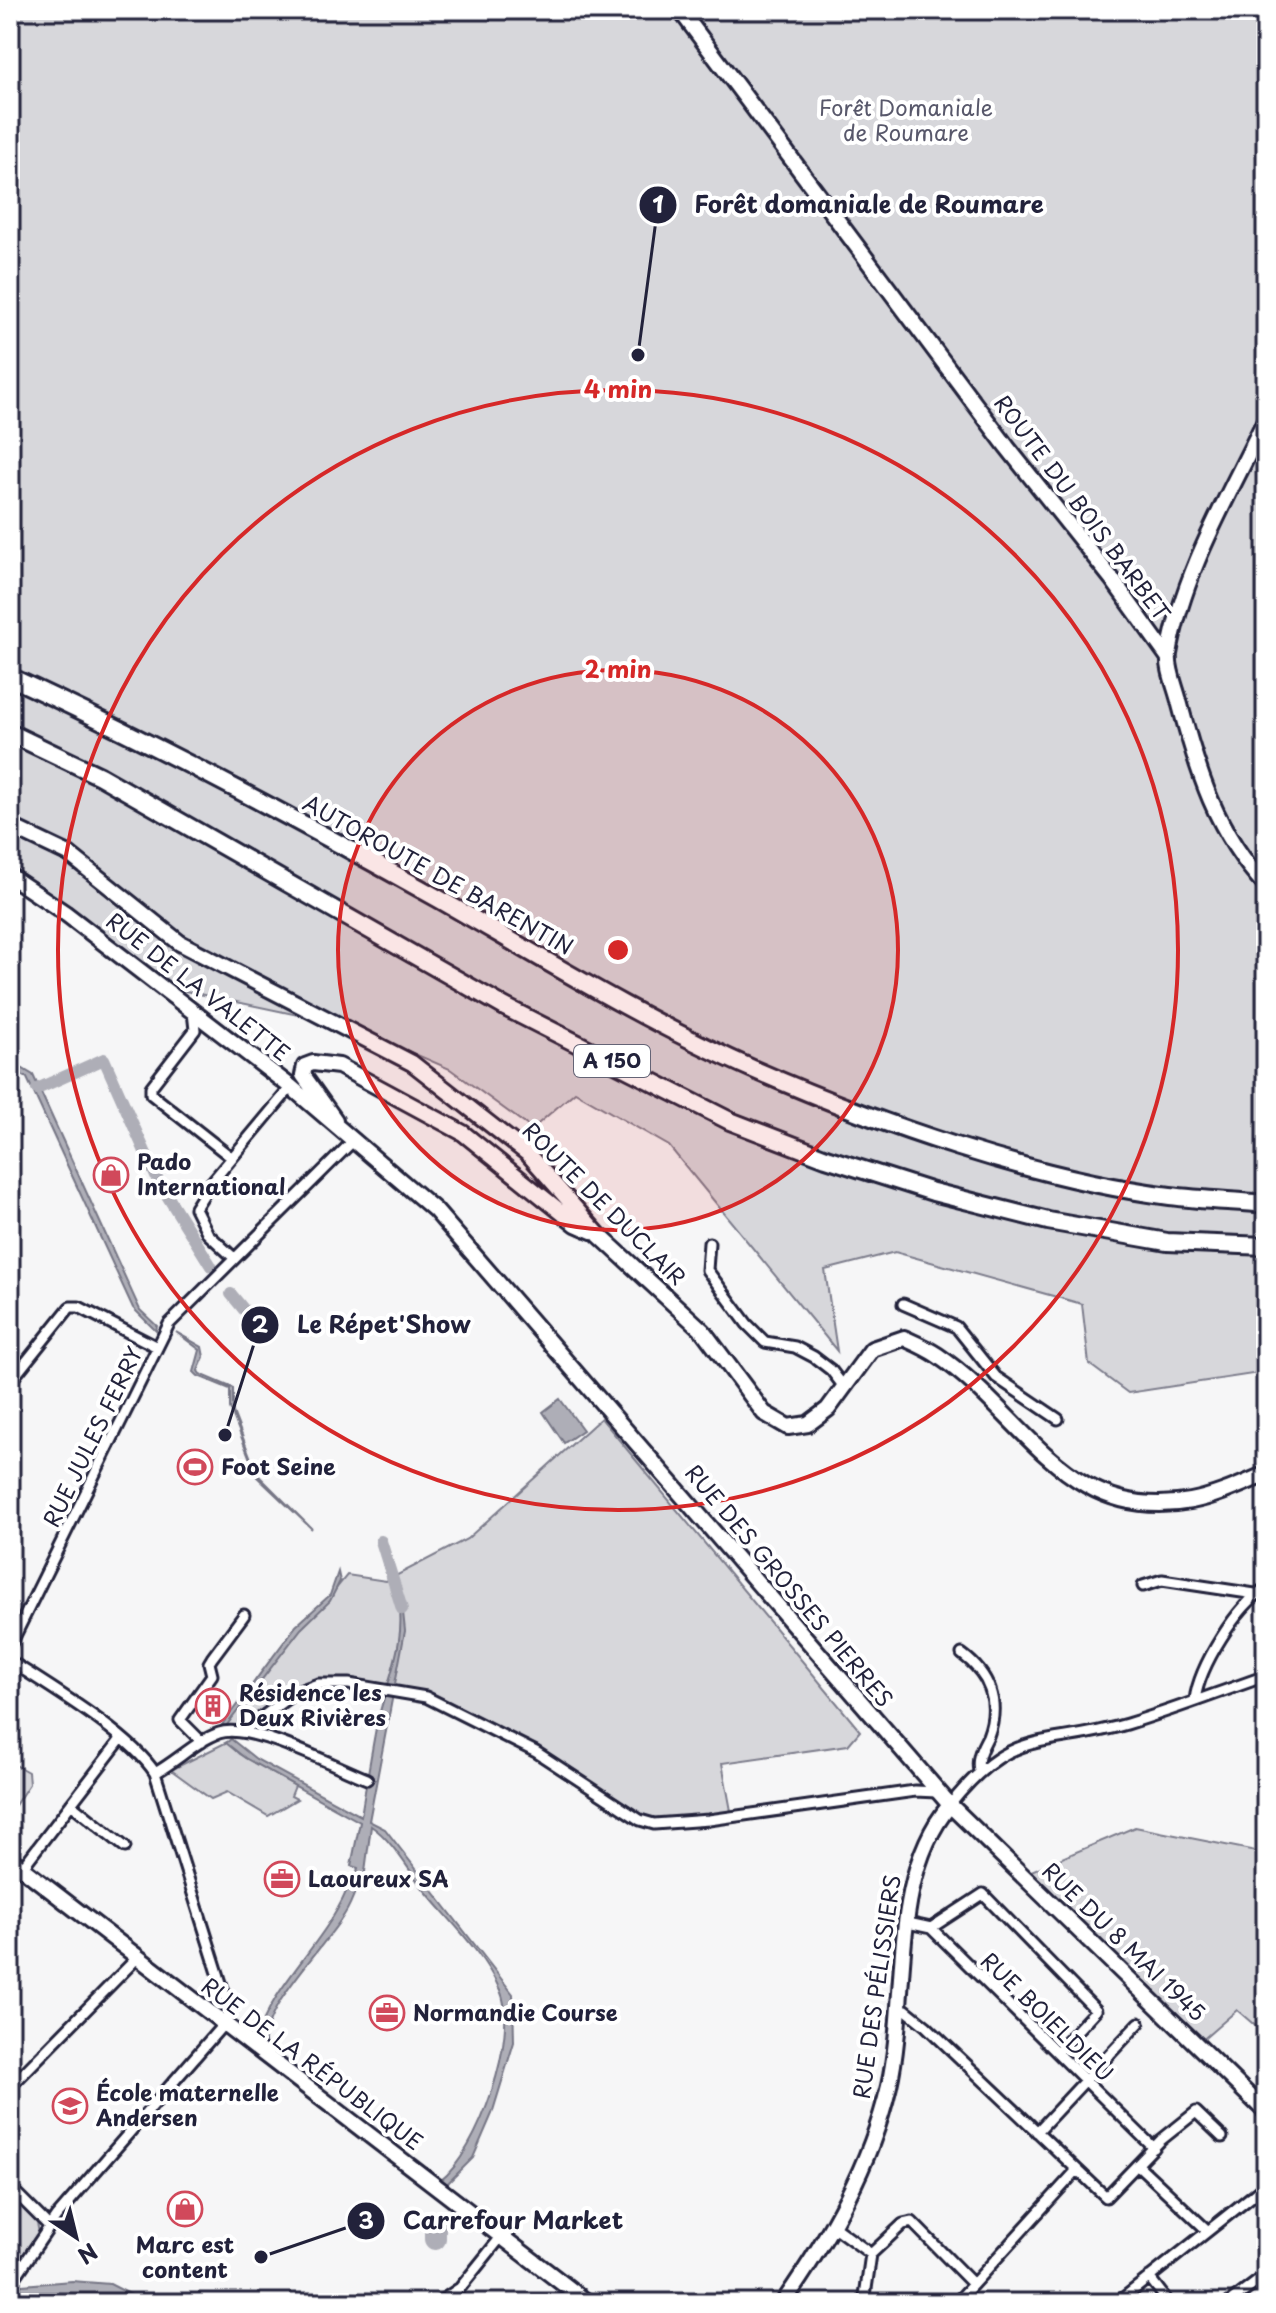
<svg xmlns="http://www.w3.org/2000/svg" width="1276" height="2313" font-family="'Playpen Sans',sans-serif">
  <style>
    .green { fill: #d7d7db; stroke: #7c7c8b; stroke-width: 2 }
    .water { fill: #aeaeb7; stroke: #767685; stroke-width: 2 }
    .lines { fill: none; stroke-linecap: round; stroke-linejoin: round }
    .canal { stroke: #aeaeb7; stroke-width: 12 }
    .river { stroke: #aeaeb7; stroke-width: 22 }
    .street-casing { stroke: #22223b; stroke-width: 15 }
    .secondary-casing { stroke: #22223b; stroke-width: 20 }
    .highway-casing { stroke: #22223b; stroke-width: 22 }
    .street { stroke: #fff; stroke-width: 9 }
    .secondary { stroke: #fff; stroke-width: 14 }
    .highway { stroke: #fff; stroke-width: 16 }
    .ring { fill: none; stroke: #d62828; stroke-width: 4 }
    .labels { text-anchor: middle; stroke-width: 8; stroke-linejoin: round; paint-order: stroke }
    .shield { fill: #fff; stroke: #646476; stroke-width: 2 }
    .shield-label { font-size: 20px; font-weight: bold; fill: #22223b }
    .park-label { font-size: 22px; fill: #58586b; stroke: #fff }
    .street-label { font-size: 22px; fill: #22223b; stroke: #fff }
    .poi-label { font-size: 22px; font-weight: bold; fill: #22223b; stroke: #fff; text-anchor: start }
    .centre { fill: #d62828; stroke: #fff; stroke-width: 4 }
    .ring-label { font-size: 24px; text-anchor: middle; font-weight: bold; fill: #d62828; stroke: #fff; stroke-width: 8; stroke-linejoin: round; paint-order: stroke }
    .leader { fill: none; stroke: #22223b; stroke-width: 3 }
    .callout-dot { fill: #22223b; stroke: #fff; stroke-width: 3 }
    .mark-label { font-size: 24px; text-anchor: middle; font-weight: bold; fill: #fff }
    .callout-label { font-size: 24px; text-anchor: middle; font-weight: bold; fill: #22223b; stroke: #fff; stroke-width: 8; stroke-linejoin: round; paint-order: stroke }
  </style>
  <rect width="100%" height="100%" fill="#f6f6f7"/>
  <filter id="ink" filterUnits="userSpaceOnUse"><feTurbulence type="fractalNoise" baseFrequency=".0125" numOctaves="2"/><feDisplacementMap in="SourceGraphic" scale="16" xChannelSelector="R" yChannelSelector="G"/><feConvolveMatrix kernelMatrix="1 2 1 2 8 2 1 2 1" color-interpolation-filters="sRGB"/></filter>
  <g filter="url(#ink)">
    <path class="green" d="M10 10H1266V1372L1128 1393 1089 1364 1082 1304 895 1252 825 1270 837 1351 669 1146 575 1092 532 1129 450 1069 350 1026 171 988 35 882 10 874Z
      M601 1418 860 1731 848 1745 722 1763 732 1816 654 1824 536 1752 426 1697 349 1684 296 1692 243 1731 230 1730 224 1725 299 1626 322 1606 347 1575 386 1581 467 1539Z
      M227 1742 239 1754 295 1786 291 1796 297 1799 268 1816 227 1792 211 1799 171 1770Z
      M10 1762 28 1772 29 1784 10 1813Z
      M1135 1827 1266 1853V2035L1237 2010 1192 2049 1031 1871Z
      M10 2195 37 2223 39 2233 10 2272Z"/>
    <path class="water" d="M10 1061 33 1075 140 1310 157 1326 156 1331 133 1308 27 1078 10 1068Z
      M176 1332 202 1347 204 1357 198 1371 200 1374 233 1388V1412L257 1474 312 1529 257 1477 230 1408V1389L198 1376 194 1372 200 1350Z
      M560 1399 583 1430 564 1443 543 1412Z
      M338 1572 340 1581 330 1601 301 1629 226 1726H221L296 1626 330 1595Z
      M401 1593 405 1631 369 1821 385 1829 513 1994 514 2042 492 2114 473 2158 446 2185 440 2181C478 2153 520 2034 500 1990 483 1952 448 1919 422 1887 407 1868 392 1840 371 1826L364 1879 359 1881C355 1892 351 1905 344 1915 323 1949 262 2007 265 2046L256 2040C274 1980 331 1939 351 1879H356L358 1868 351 1866 360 1822 245 1758 226 1743 231 1739 256 1759 361 1816C366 1785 371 1754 377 1723 387 1681 409 1637 397 1594Z
      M72 2281 110 2284 147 2303 88 2297 10 2299V2286Z"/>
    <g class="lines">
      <path class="canal" d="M37 1089 104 1059 158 1181 211 1266
        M231 1294 245 1311
        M381 1541 402 1609"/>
      <path class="river" d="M435 2222V2239"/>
      <g class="street-casing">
        <path id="street" d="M193 1012 195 1030 151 1087V1094L232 1158
          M709 1243 707 1270 747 1324 765 1342 795 1347 814 1357 831 1370 844 1387
          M234 1258 208 1234 195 1208 211 1183 291 1087
          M903 1304 956 1327 996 1377 1058 1419
          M10 1382 70 1307H79L157 1347
          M10 1400V1409
          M1143 1586 1162 1580 1255 1594
          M10 1646 169 1324 355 1139
          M962 1654C989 1674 1001 1702 988 1736 982 1748 976 1757 979 1771
          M10 1661C50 1687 131 1735 155 1773L228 2005V2019L56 2217 10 2285
          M1195 1700C1199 1667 1237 1605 1266 1588
          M243 1731 296 1692 318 1684H349L426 1697 536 1752 640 1820 654 1824 709 1820 915 1791 937 1792
          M202 1742 180 1720 212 1675 209 1663 212 1658 244 1615
          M155 1773C177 1761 196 1741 219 1733 250 1722 334 1766 367 1779
          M71 1804 125 1847
          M950 1805C1013 1725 1043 1749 1127 1724 1174 1710 1219 1692 1266 1676
          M22 1868 121 1739
          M908 1923 931 1928 1154 2148
          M931 1928 983 1894 1096 2010 1057 2052
          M899 2009 906 2010 926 2026 1106 2197 1161 2140 1196 2112 1222 2137
          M10 2087 138 1957
          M1037 2132 1139 2023
          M1139 2166 1208 2231
          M10 2187 49 2226
          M834 2227 871 2254 864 2303
          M871 2254 903 2224 912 2222 972 2283
          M1149 2277 1169 2303
          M438 2303 460 2288 501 2237
          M956 2303 1077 2170
          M1117 2303 1266 2185
          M1229 2303 1266 2275"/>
      </g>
      <g class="secondary-casing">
        <path id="secondary" d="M680 10 1007 447 1112 579 1168 657
          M1266 418C1230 494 1183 571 1169 654 1167 668 1176 688 1179 701 1197 770 1216 833 1266 886
          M10 826 69 854 180 943 412 1063 528 1154 599 1235 703 1331 764 1413 788 1427 808 1424 828 1409 872 1349 904 1338C915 1343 927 1348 937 1355 1025 1414 1066 1524 1191 1501 1217 1496 1242 1484 1266 1474
          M10 876 65 913 291 1087 435 1210 950 1805 1266 2112
          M335 1120 303 1075 305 1066 313 1063 339 1066 463 1133 576 1224 592 1231
          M10 1859 588 2303
          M783 2303C830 2235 870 2167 889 2086 909 1997 889 1877 950 1805"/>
      </g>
      <g class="highway-casing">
        <path id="highway" d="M10 677C156 744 298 820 439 899 542 958 646 1022 755 1070 879 1124 1035 1179 1170 1196 1202 1200 1234 1201 1266 1204
          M10 733 100 776 505 1007 730 1121 826 1158 933 1192 1048 1221 1167 1242 1266 1246"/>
      </g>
      <use href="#street" class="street"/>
      <use href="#secondary" class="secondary"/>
      <use href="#highway" class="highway"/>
    </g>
  </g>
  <circle cx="618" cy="950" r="280" fill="#d62828" fill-opacity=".12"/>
  <g class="ring">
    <circle cx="618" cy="950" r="280"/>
    <circle cx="618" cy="950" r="560"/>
  </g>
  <defs>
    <g id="shop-ring" transform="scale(1.8)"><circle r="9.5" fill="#fff" stroke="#d1495b" stroke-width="1.5"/><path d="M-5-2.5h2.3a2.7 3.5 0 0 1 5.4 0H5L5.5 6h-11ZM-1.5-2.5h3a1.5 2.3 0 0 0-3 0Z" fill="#d1495b"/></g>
    <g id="stadium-ring" transform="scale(1.8)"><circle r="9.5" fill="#fff" stroke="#d1495b" stroke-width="1.5"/><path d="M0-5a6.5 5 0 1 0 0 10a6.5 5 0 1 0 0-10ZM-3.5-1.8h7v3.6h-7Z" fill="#d1495b"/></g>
    <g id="building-ring" transform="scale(1.8)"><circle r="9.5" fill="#fff" stroke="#d1495b" stroke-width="1.5"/><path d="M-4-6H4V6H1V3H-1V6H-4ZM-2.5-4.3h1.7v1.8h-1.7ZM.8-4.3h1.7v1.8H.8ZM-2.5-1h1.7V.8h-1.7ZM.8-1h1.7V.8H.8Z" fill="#d1495b"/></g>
    <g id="office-ring" transform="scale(1.8)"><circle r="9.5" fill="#fff" stroke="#d1495b" stroke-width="1.5"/><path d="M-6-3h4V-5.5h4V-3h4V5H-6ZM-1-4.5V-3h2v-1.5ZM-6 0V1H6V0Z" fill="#d1495b"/></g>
    <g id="school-ring" transform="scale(1.8)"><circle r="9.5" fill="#fff" stroke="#d1495b" stroke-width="1.5"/><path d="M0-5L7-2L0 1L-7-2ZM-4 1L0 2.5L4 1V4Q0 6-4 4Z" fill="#d1495b"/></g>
  </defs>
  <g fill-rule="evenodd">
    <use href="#shop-ring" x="111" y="1175"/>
    <use href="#stadium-ring" x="195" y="1467"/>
    <use href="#building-ring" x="213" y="1706"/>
    <use href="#office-ring" x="282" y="1879"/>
    <use href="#office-ring" x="387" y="2013"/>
    <use href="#school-ring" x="70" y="2106"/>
    <use href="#shop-ring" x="185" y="2209"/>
  </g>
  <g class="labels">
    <rect class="shield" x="574" y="1045" width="76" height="32" rx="6"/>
    <g class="shield-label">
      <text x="612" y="1068">A 150</text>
    </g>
    <g class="park-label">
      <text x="906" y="116">Forêt Domaniale<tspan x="906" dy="25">de Roumare</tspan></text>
    </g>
    <g class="street-label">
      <text transform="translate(1082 508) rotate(53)" y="8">ROUTE DU BOIS BARBET</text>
      <text transform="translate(438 875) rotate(29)" y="8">AUTOROUTE DE BARENTIN</text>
      <text transform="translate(198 987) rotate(38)" y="8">RUE DE LA VALETTE</text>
      <text transform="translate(604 1204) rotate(45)" y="8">ROUTE DE DUCLAIR</text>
      <text transform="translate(93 1437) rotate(-64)" y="8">RUE JULES FERRY</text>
      <text transform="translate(789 1586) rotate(50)" y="8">RUE DES GROSSES PIERRES</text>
      <text transform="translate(1124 1942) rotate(44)" y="8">RUE DU 8 MAI 1945</text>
      <text transform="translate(877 1987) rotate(-82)" y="8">RUE DES PÉLISSIERS</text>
      <text transform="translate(1047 2017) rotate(44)" y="8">RUE BOIELDIEU</text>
      <text transform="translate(312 2064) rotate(37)" y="8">RUE DE LA RÉPUBLIQUE</text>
    </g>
    <g class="poi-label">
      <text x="137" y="1170">Pado<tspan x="137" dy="25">International</tspan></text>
      <text x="221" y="1475">Foot Seine</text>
      <text x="239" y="1701">Résidence les<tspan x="239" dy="25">Deux Rivières</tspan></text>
      <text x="308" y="1887">Laoureux SA</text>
      <text x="413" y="2021">Normandie Course</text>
      <text x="96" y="2101">École maternelle<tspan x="96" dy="25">Andersen</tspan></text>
      <text x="185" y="2253" text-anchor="middle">Marc est<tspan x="185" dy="25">content</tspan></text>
    </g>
  </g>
  <circle cx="618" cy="950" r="12" class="centre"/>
  <g class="ring-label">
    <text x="618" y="398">4 min</text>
    <text x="618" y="678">2 min</text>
  </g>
  <path class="leader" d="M638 355L658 205M225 1435L260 1325M261 2257L366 2221"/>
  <g class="callout-dot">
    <circle cx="638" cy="355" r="8"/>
    <circle cx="225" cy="1435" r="8"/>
    <circle cx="261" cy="2257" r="8"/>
    <circle cx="658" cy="205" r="20"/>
    <circle cx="260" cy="1325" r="20"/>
    <circle cx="366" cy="2221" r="20"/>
  </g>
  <g class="mark-label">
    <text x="658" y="213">1</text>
    <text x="260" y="1333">2</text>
    <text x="366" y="2229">3</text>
  </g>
  <g class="callout-label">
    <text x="869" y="213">Forêt domaniale de Roumare</text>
    <text x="384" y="1333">Le Répet'Show</text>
    <text x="513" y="2229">Carrefour Market</text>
  </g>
  <rect width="1276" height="2313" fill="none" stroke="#fff" stroke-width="40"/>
  <rect x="20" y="20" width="1236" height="2273" fill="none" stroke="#22223b" stroke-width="3" filter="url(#ink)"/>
  <g transform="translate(76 2237) rotate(145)" stroke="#ffffff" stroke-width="6" paint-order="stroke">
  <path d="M0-6L14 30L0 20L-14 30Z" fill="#22223b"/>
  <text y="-12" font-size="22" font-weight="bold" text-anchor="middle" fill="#22223b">N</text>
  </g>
</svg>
